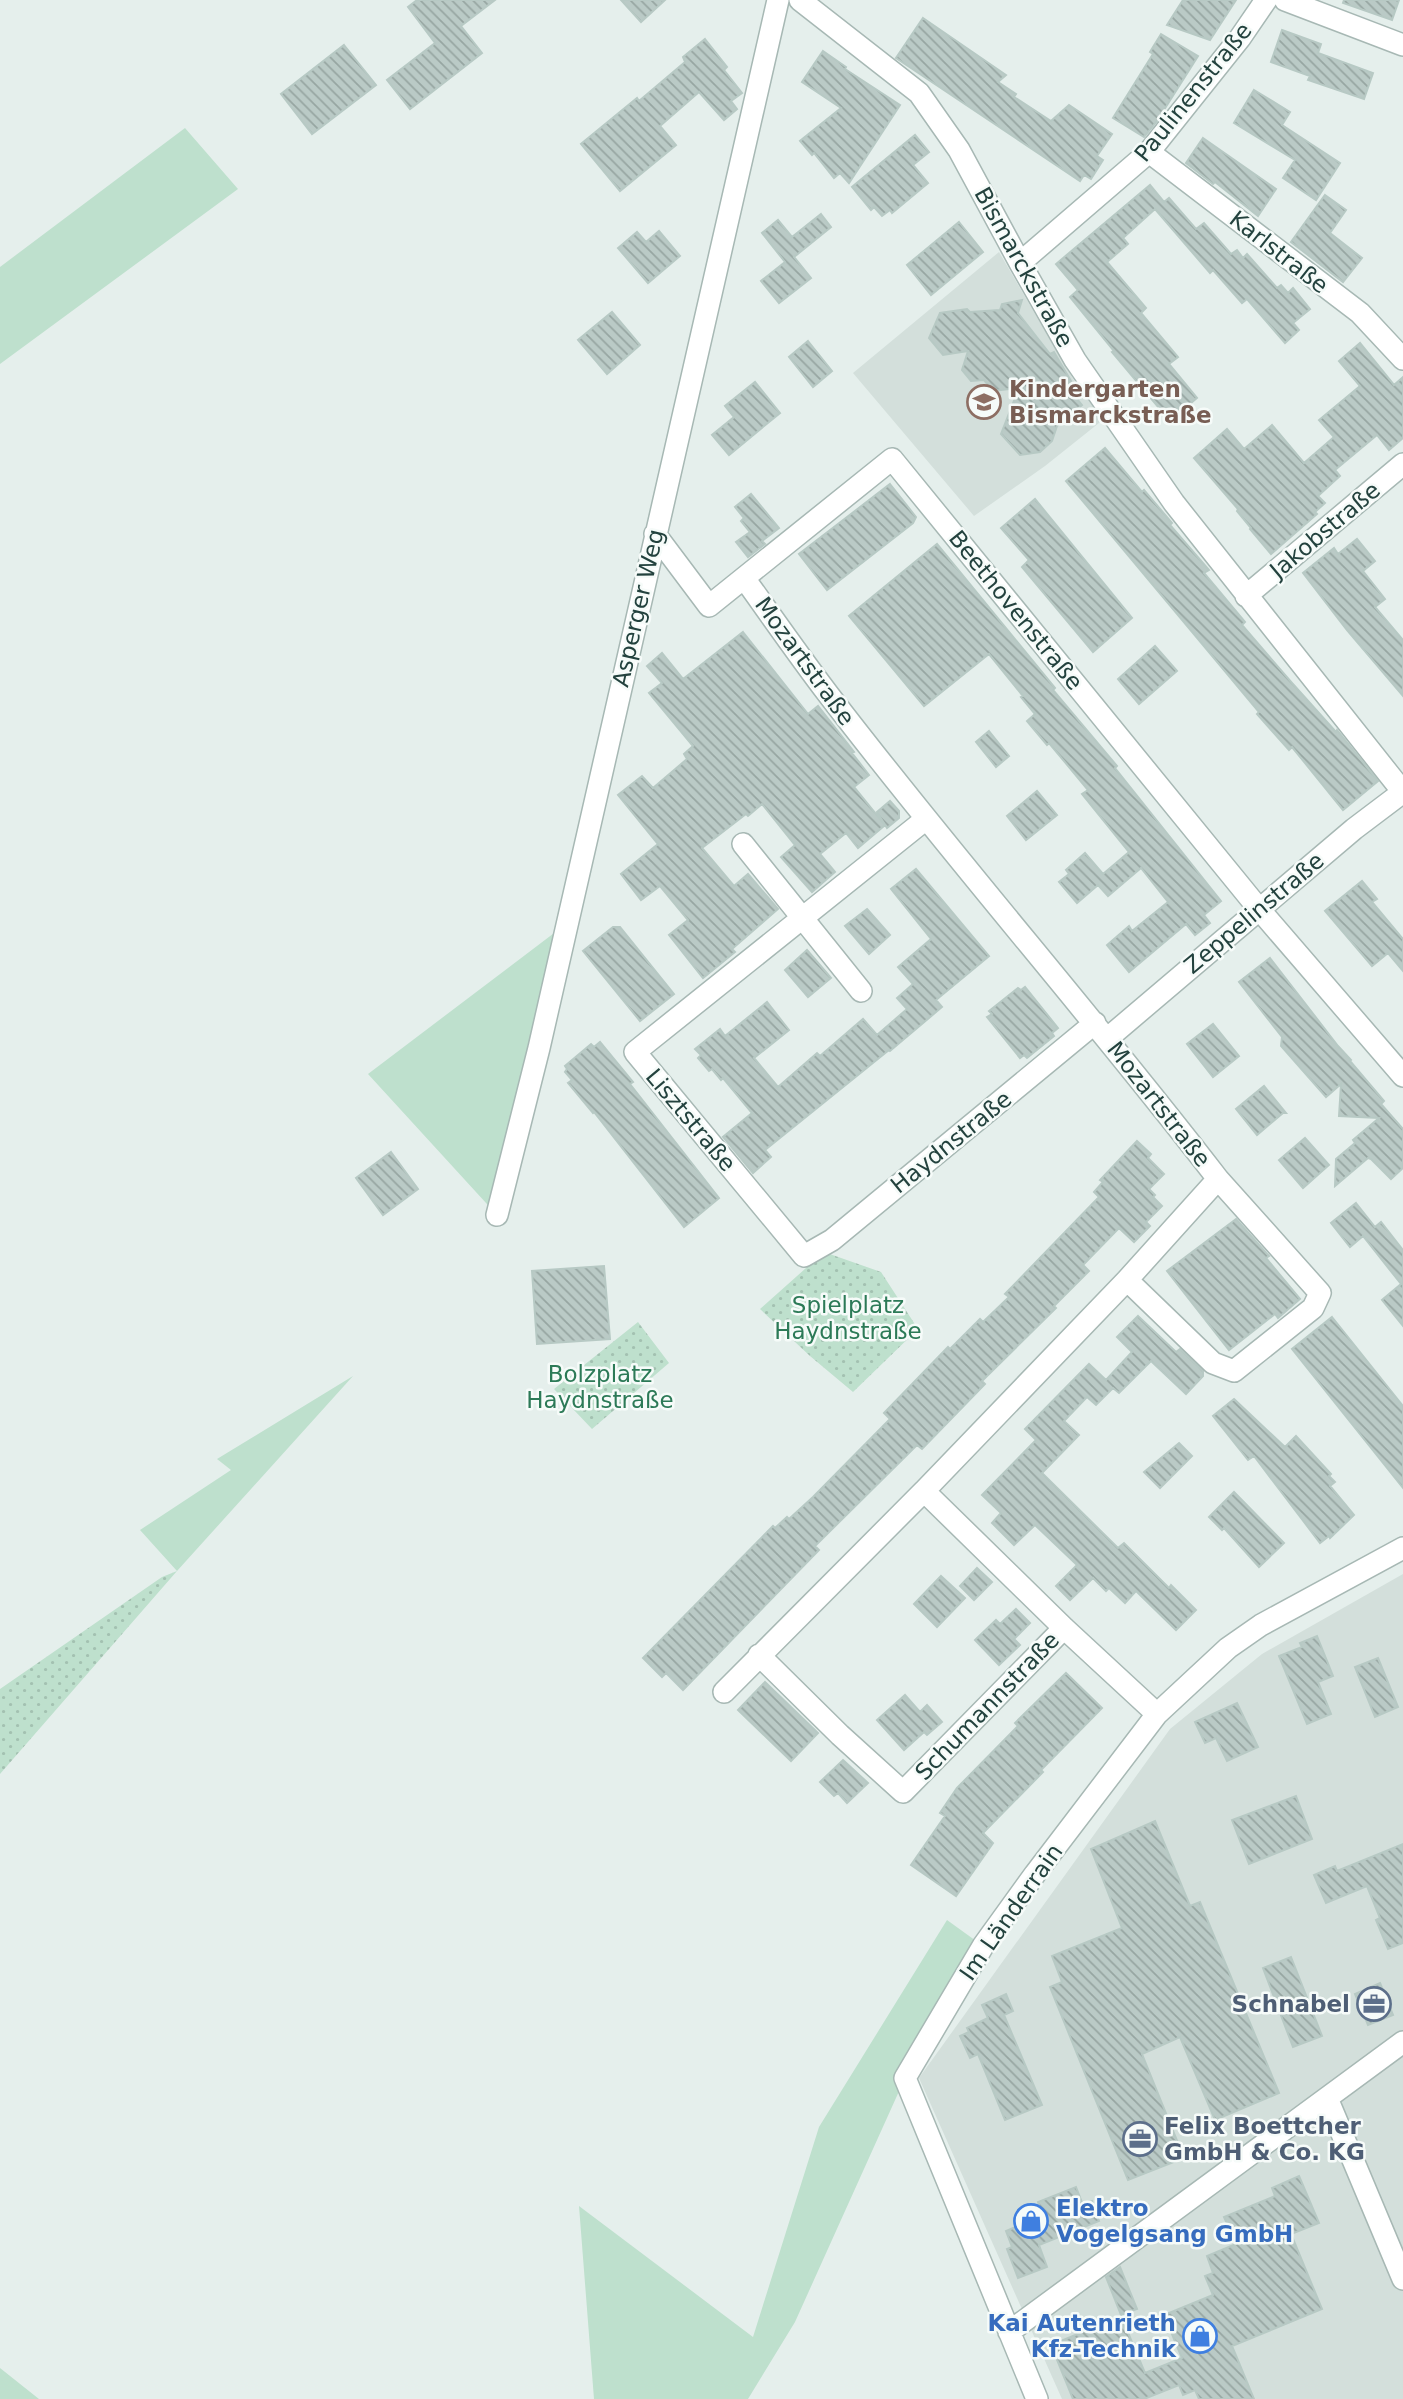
<svg xmlns="http://www.w3.org/2000/svg" width="1403" height="2399" font-family="'DejaVu Sans',sans-serif">
  <style>
    .built { fill: #d3dfdb }
    .grass { fill: #bee0cd }
    .park { fill: url(#park-dots) }
    .building { fill: url(#building-back-hatch); stroke: #b7c9c4; stroke-width: 2 }
    .lines { fill: none; stroke-linecap: round; stroke-linejoin: round }
    .minor-casing { stroke: #a7b8b4; stroke-width: 24 }
    .minor { stroke: #fff; stroke-width: 21 }
    .labels { text-anchor: middle; stroke-width: 5; stroke-linejoin: round; paint-order: stroke }
    .street-label { font-size: 23px; fill: #23423e; stroke: #f6fbf9 }
    .education-label { font-size: 23px; font-weight: bold; fill: #785e54; stroke: #f6fbf9; text-anchor: start }
    .park-label { font-size: 23px; fill: #2c7a57; stroke: #f6fbf9 }
    .service-label { font-size: 23px; font-weight: bold; fill: #4e5e75; stroke: #f6fbf9; text-anchor: end }
    .shop-label { font-size: 23px; font-weight: bold; fill: #366cbe; stroke: #f6fbf9; text-anchor: start }
  </style>
  <defs>
    <pattern id="park-dots" width="8" height="8" patternUnits="userSpaceOnUse" patternTransform="scale(1.75)"><rect width="8" height="8" fill="#bee0cd"/><path d="M2 2h.1M6 6h.1" fill="none" stroke="#a3c1b1" stroke-width="1.8" stroke-linecap="round"/></pattern>
    <pattern id="building-back-hatch" width="6" height="6" patternUnits="userSpaceOnUse" patternTransform="scale(1.75)"><rect width="6" height="6" fill="#bacac6"/><path d="M-1 5l2 2M0 0l6 6M5-1l2 2" fill="none" stroke="#97a6a2"/></pattern>
  </defs>
  <rect width="100%" height="100%" fill="#e5efec"/>
  <path class="built" d="M999 252 1076 384 1104 419 1045 466 974 516 853 373Z
    M1403 1574V2399H1062L919 2078 1170 1729 1262 1654Z"/>
  <path class="grass" d="M185 128 238 189 0 364V267Z
    M566 924 497 1215 368 1074Z
    M353 1376 177 1571 140 1530 231 1470 217 1459Z
    M947 1920 983 1946 905 2078 795 2322 748 2399H594L579 2206 753 2337 819 2127Z
    M0 2368 39 2399H0Z"/>
  <path class="park" d="M824 1252 881 1272 918 1329 853 1392 810 1356 760 1309Z
    M638 1322 669 1363 592 1429 554 1389Z
    M177 1571 0 1774V1689L162 1577Z"/>
  <path class="building" d="M417 0H495L461 26 482 53 410 109 387 80 435 43 408 7Z
    M621 0H665L641 22Z
    M1183 0H1236L1210 40 1167 25Z
    M1344 0H1399L1392 20 1343 3Z
    M923 18 1006 75 998 82 1016 94 1014 97 1051 121 1069 105 1112 134 1097 156 1103 160 1091 179 1084 175 1080 181 896 58Z
    M1282 30 1321 44 1318 53 1373 73 1364 99 1308 80 1310 76 1271 62Z
    M1161 34 1198 56 1157 121 1144 137 1113 118 1153 54 1150 52Z
    M705 39 727 67 724 70 742 93 731 101 737 109 724 120 699 92 660 126 676 145 620 191 581 144 637 98 639 101 685 62 683 57Z
    M344 45 376 85 312 134 281 94Z
    M823 51 846 67 845 69 900 105 849 183 840 173 834 178 814 153 812 155 800 141 841 108 802 82Z
    M1254 90 1290 112 1282 125 1340 163 1316 200 1283 178 1295 160 1234 123Z
    M915 135 929 152 913 165 928 183 892 213 890 210 882 216 874 207 871 210 852 187Z
    M1203 138 1276 189 1258 216 1215 182 1213 184 1186 163Z
    M1150 185 1164 202 1169 198 1196 229 1204 223 1231 254 1237 250 1243 258 1247 254 1277 288 1281 285 1288 293 1293 288 1310 309 1293 323 1299 330 1285 343 1247 299 1242 303 1213 270 1210 273 1155 209 1123 238 1128 244 1107 262 1146 308 1141 313 1178 357 1169 364 1197 398 1170 421 1112 352 1114 351 1070 297 1078 290 1056 264Z
    M1325 195 1346 210 1330 233 1362 258 1343 282 1291 242Z
    M821 214 831 227 794 257 811 278 779 303 761 281 785 262 762 233 778 220 792 237Z
    M959 222 983 252 931 295 907 265Z
    M659 231 680 256 648 283 618 248 637 232 646 242Z
    M1022 300 1018 313 1050 354 1054 352 1071 381 1066 385 1082 405 1057 426 1052 441 1040 452 1020 455 1001 434 1019 388 993 391 984 380 971 381 962 370 968 351 943 355 929 338 940 313 967 309 970 312 1000 310 1002 304Z
    M612 312 640 345 607 374 578 340Z
    M808 341 832 371 813 387 789 357Z
    M1360 343 1394 385 1403 377V438L1389 450 1377 435 1335 470 1340 476 1318 496 1325 503 1315 512 1317 514 1271 554 1250 529 1251 528 1237 511 1238 509 1194 458 1227 429 1244 449 1272 425 1304 463 1334 437 1319 420 1360 386 1339 361Z
    M755 382 780 413 729 455 712 435 734 417 725 406Z
    M1105 448 1142 492 1144 490 1172 523 1170 525 1209 570 1204 573 1245 622 1242 625 1292 683 1336 732 1337 730 1378 781 1343 810 1292 747 1289 750 1257 714 1259 712 1066 481Z
    M890 484 916 517 913 523 827 590 799 554Z
    M751 494 779 528 762 541 765 544 748 557 736 542 750 532 741 521 744 518 735 507Z
    M1035 499 1132 618 1093 652 1022 567 1029 560 1001 528Z
    M1357 539 1375 561 1363 571 1385 599 1375 607 1403 640V696L1347 630 1303 573 1334 548 1338 554Z
    M937 544 1055 688 1053 690 1117 766 1115 768 1221 901 1204 915 1210 923 1195 935 1186 924 1129 972 1107 945 1129 926 1132 931 1168 902 1141 868 1108 896 1098 885 1077 903 1059 882 1069 874 1066 870 1085 853 1103 874 1129 852 1082 794 1088 790 1049 743 1047 745 1027 721 1035 714 1021 697 1023 696 989 654 924 706 849 616Z
    M743 632 808 714 818 706 854 752 852 753 869 775 854 787 885 825 858 848 846 833 820 854 835 872 812 892 781 857 795 845 762 804 748 816 746 814 702 848 734 886 748 874 778 909 732 949 735 952 703 978 669 935 688 920 660 886 641 900 621 874 658 844 618 795 642 776 653 788 687 759 684 754 693 746 649 693 662 683 647 666 662 653 683 679Z
    M1155 646 1177 671 1139 704 1118 679Z
    M989 731 1009 756 996 767 976 742Z
    M1037 791 1057 815 1026 840 1007 816Z
    M890 801 899 811V818L887 828 877 812Z
    M916 869 989 956 936 1000 942 1007 890 1051 889 1050 765 1150 771 1157 753 1173 723 1137 752 1113 723 1078 721 1080 712 1069 709 1071 698 1058 701 1055 695 1049 720 1029 725 1036 767 1002 789 1030 754 1058 778 1087 817 1053 820 1056 863 1019 877 1035 907 1009 897 998 913 984 898 967 931 939 891 889Z
    M1362 881 1377 899 1372 902 1403 939V971L1388 953 1372 966 1325 911Z
    M867 909 890 935 869 954 845 926Z
    M613 927H620L674 994 640 1021 583 951Z
    M807 950 831 978 808 997 785 970Z
    M1270 958 1338 1046 1351 1060 1350 1061 1384 1101 1381 1104 1403 1129V1168L1391 1179 1371 1159 1368 1158 1335 1186 1336 1159 1355 1143 1353 1140 1379 1118 1339 1116 1341 1084 1326 1097 1281 1046 1282 1037 1239 982Z
    M1025 987 1058 1028 1052 1033 1054 1036 1027 1058 1024 1055 1020 1058 987 1017 992 1014 989 1011 1018 988 1021 990Z
    M1213 1024 1239 1056 1213 1077 1187 1044Z
    M600 1042 633 1082 630 1084 719 1198 684 1227 594 1112 593 1113 568 1083 572 1080 565 1072 567 1069 565 1066 591 1044 594 1047Z
    M1264 1086 1286 1113H1283L1257 1135 1236 1109Z
    M1305 1138 1329 1165 1303 1188 1279 1160Z
    M1137 1141 1151 1154 1148 1158 1164 1174 1149 1189 1155 1195 1153 1197 1162 1206 1146 1222 1150 1226 1134 1242 1119 1228 1083 1265 1089 1271 1054 1306 1056 1308 982 1381 985 1384 922 1449 917 1445 815 1546 819 1550 683 1690 666 1673 662 1677 643 1658 773 1526 775 1528 787 1517 789 1519 813 1497 890 1419 884 1413 948 1347 950 1349 980 1319 983 1322 1009 1297 1005 1294 1099 1197 1094 1192 1103 1182 1100 1180Z
    M391 1152 418 1189 383 1215 356 1178Z
    M1356 1203 1375 1227 1381 1222 1403 1250V1326L1382 1300 1401 1284 1363 1236 1350 1247 1331 1223Z
    M1236 1219 1269 1256 1266 1258 1300 1299 1278 1318 1275 1314 1229 1350 1167 1271Z
    M604 1266 610 1339 537 1344 532 1271Z
    M1138 1316 1176 1352 1180 1349 1203 1371V1376L1186 1394 1151 1361 1119 1393 1113 1388 1096 1405 1087 1397 1064 1421 1079 1435 1042 1473 1118 1548 1124 1543 1169 1588 1171 1585 1196 1610 1176 1630 1136 1591 1125 1603 1109 1588 1106 1591 1093 1578 1070 1600 1056 1586 1077 1565 1035 1525 1014 1545 992 1523 1001 1513 982 1495 1036 1440 1025 1429 1089 1364 1106 1380 1132 1352 1117 1337Z
    M1332 1317 1403 1406V1488L1292 1349Z
    M1234 1399 1285 1447 1296 1436 1331 1474 1329 1476 1335 1482 1330 1486 1354 1515 1330 1538 1329 1536 1320 1543 1254 1456 1248 1460 1213 1416Z
    M1179 1443 1192 1456 1160 1488 1144 1472Z
    M1234 1492 1284 1543 1259 1567 1224 1528 1222 1530 1209 1517Z
    M977 1568 992 1582 974 1600 960 1586Z
    M941 1576 965 1598 937 1627 914 1604Z
    M1016 1609 1030 1623 1014 1639 1020 1645 999 1665 975 1640 996 1620 1000 1624Z
    M1317 1636 1333 1676 1318 1682 1331 1714 1307 1724 1279 1656 1302 1647 1300 1643Z
    M1378 1658 1398 1707 1375 1717 1355 1667Z
    M1066 1673 1102 1708 1041 1770 1043 1772 983 1833 993 1843 956 1896 911 1865 945 1816 940 1813 957 1788 1018 1726 1015 1723Z
    M765 1682 818 1733 791 1761 738 1710Z
    M905 1695 920 1712 927 1705 942 1722 927 1735 924 1732 904 1750 877 1720Z
    M1237 1703 1258 1747 1227 1761 1216 1738 1205 1743 1195 1722Z
    M843 1760 868 1783 847 1803 838 1793 834 1796 820 1782Z
    M1296 1796 1312 1839 1249 1864 1232 1820Z
    M1155 1821 1190 1906 1200 1902 1279 2093 1215 2120 1180 2037 1142 2054 1184 2158 1128 2180 1050 1987 1062 1982 1052 1956 1122 1928 1091 1849Z
    M1403 1844V1943L1388 1949 1376 1920 1380 1918 1367 1886 1326 1903 1314 1875 1335 1866 1337 1871Z
    M1291 1957 1322 2036 1293 2047 1263 1968Z
    M1380 1983 1393 2015 1368 2025 1355 1994Z
    M1006 1994 1013 2011 1004 2015 1042 2105 1005 2120 978 2054 970 2058 960 2036 969 2032 967 2028 988 2018 982 2005Z
    M1299 2176 1319 2223 1291 2234 1322 2309 1232 2346 1254 2399H1199L1195 2390 1183 2395 1179 2385 1144 2399H1073L1051 2345 1121 2316 1145 2373 1182 2358 1164 2315 1213 2295 1205 2276 1213 2273 1207 2256 1236 2244 1224 2217 1275 2196 1272 2188Z
    M1076 2187 1083 2205 1092 2201 1099 2221 1039 2245 1047 2267 1018 2278 1007 2249 1012 2247 1006 2231 1027 2222 1025 2215 1040 2209 1038 2202Z
    M1120 2267 1137 2309 1121 2315 1106 2277Z"/>
  <g class="lines">
    <g class="minor-casing">
      <path id="minor" d="M800 0 919 93 959 150 1020 263 1075 360 1174 503 1403 792 1354 829 1108 1038
        M1285 0 1403 45
        M1149 152 1360 313 1403 359
        M1020 263 1149 152 1240 38 1266 0
        M655 534 709 606 892 459 1259 909 1403 1076
        M744 578C772 617 799 656 828 694 954 859 1091 1014 1218 1179L1127 1280 924 1491 1064 1628 1157 1714
        M1246 596 1403 464
        M926 819 635 1052 804 1256 832 1240 1095 1023
        M743 844 861 991
        M497 1215 539 1048 778 0
        M1127 1280 1213 1363 1234 1371 1313 1308 1320 1293 1218 1179
        M759 1655 840 1735 903 1792 1064 1628
        M724 1692 924 1491
        M1327 2098 1403 2279
        M1009 2332 1403 2042
        M1037 2399 905 2078 983 1946 1035 1874 1157 1714 1228 1648 1261 1625 1403 1548"/>
    </g>
    <use href="#minor" class="minor"/>
  </g>
  <defs>
    <g id="school-ring" transform="scale(1.75)"><circle r="9.5" fill="#f6fbf9" stroke="#8d6e63" stroke-width="1.5"/><path d="M0-5L7-2L0 1L-7-2ZM-4 1L0 2.5L4 1V4Q0 6-4 4Z" fill="#8d6e63"/></g>
    <g id="office-ring" transform="scale(1.75)"><circle r="9.5" fill="#f6fbf9" stroke="#5c6f8a" stroke-width="1.5"/><path d="M-6-3h4V-5.5h4V-3h4V5H-6ZM-1-4.5V-3h2v-1.5ZM-6 0V1H6V0Z" fill="#5c6f8a"/></g>
    <g id="shop-ring" transform="scale(1.75)"><circle r="9.5" fill="#f6fbf9" stroke="#3f7fe0" stroke-width="1.5"/><path d="M-5-2.5h2.3a2.7 3.5 0 0 1 5.4 0H5L5.5 6h-11ZM-1.5-2.5h3a1.5 2.3 0 0 0-3 0Z" fill="#3f7fe0"/></g>
  </defs>
  <g fill-rule="evenodd">
    <use href="#school-ring" x="984" y="402"/>
    <use href="#office-ring" x="1374" y="2004"/>
    <use href="#office-ring" x="1140" y="2139"/>
    <use href="#shop-ring" x="1031" y="2221"/>
    <use href="#shop-ring" x="1200" y="2336"/>
  </g>
  <g class="labels">
    <g class="street-label">
      <text transform="translate(1193 92) rotate(-51)" y="8">Paulinenstraße</text>
      <text transform="translate(1279 252) rotate(38)" y="8">Karlstraße</text>
      <text transform="translate(1024 267) rotate(61)" y="8">Bismarckstraße</text>
      <text transform="translate(1325 530) rotate(-40)" y="8">Jakobstraße</text>
      <text transform="translate(638 608) rotate(-77)" y="8">Asperger Weg</text>
      <text transform="translate(1016 610) rotate(51)" y="8">Beethovenstraße</text>
      <text transform="translate(805 661) rotate(54)" y="8">Mozartstraße</text>
      <text transform="translate(1254 913) rotate(-40)" y="8">Zeppelinstraße</text>
      <text transform="translate(1159 1104) rotate(52)" y="8">Mozartstraße</text>
      <text transform="translate(691 1120) rotate(50)" y="8">Lisztstraße</text>
      <text transform="translate(951 1142) rotate(-39)" y="8">Haydnstraße</text>
      <text transform="translate(987 1706) rotate(-46)" y="8">Schumannstraße</text>
      <text transform="translate(1011 1912) rotate(-55)" y="8">Im Länderrain</text>
    </g>
    <g class="education-label">
      <text x="1009" y="397">Kindergarten<tspan x="1009" dy="26">Bismarckstraße</tspan></text>
    </g>
    <g class="park-label">
      <text x="848" y="1313">Spielplatz<tspan x="848" dy="26">Haydnstraße</tspan></text>
      <text x="600" y="1382">Bolzplatz<tspan x="600" dy="26">Haydnstraße</tspan></text>
    </g>
    <g class="service-label">
      <text x="1350" y="2012">Schnabel</text>
      <text x="1164" y="2134" text-anchor="start">Felix Boettcher<tspan x="1164" dy="26">GmbH &amp; Co. KG</tspan></text>
    </g>
    <g class="shop-label">
      <text x="1056" y="2216">Elektro<tspan x="1056" dy="26">Vogelgsang GmbH</tspan></text>
      <text x="1176" y="2331" text-anchor="end">Kai Autenrieth<tspan x="1176" dy="26">Kfz-Technik</tspan></text>
    </g>
  </g>
</svg>
